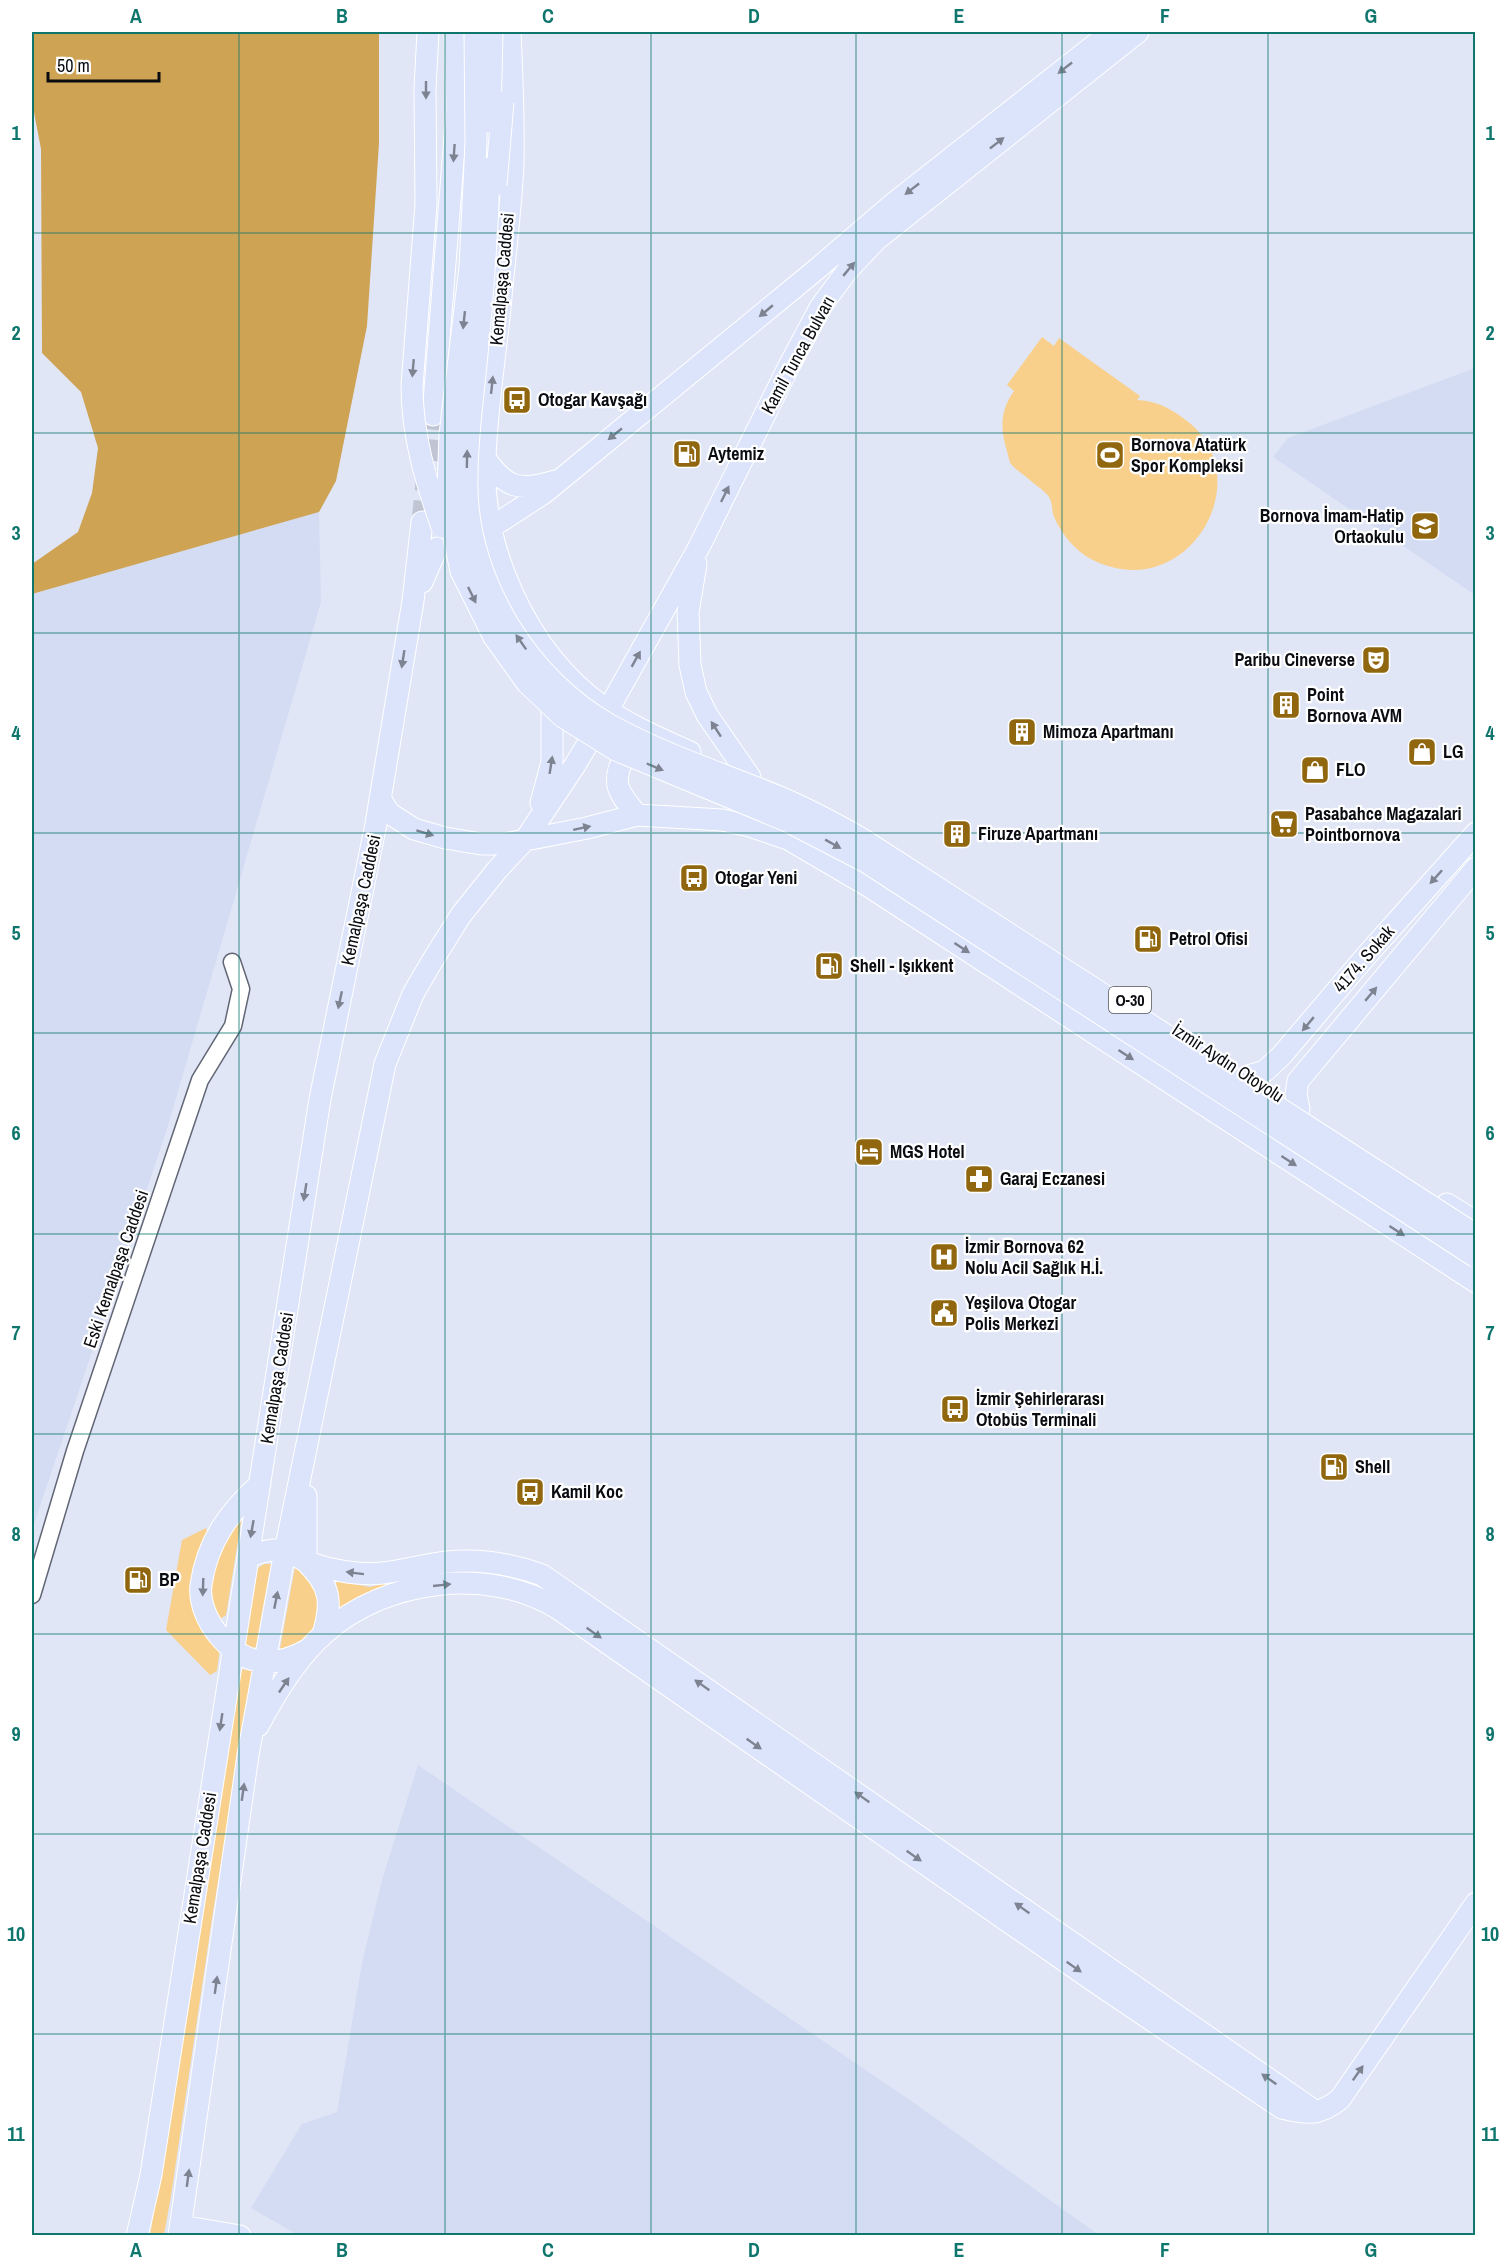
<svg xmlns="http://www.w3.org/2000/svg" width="1507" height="2267" font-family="'Archivo Narrow',sans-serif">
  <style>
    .built { fill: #d3dcf3 }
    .green { fill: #f8d08b }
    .forest { fill: #cfa354 }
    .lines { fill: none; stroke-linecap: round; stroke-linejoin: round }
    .major-tunnel { stroke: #c0c5d4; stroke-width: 21; stroke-dasharray: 21 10; stroke-linecap: butt }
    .minor-casing { stroke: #616674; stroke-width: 19 }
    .major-casing { stroke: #fff; stroke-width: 23 }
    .minor { stroke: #fff; stroke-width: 16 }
    .major { stroke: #dce4fb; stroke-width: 21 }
    .major-bridge-casing { stroke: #fff; stroke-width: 23; stroke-linecap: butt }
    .major-bridge { stroke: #dce4fb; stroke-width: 21 }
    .oneway { fill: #7e8392 }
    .grid { fill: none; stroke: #0f766e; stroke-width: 1.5; stroke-opacity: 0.55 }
    .labels { text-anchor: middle; stroke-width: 4.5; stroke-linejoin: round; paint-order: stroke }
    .shield { fill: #fff; stroke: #545558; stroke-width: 1.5 }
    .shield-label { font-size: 16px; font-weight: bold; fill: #0a0c11 }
    .street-label { font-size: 18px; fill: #0a0c11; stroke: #fff }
    .poi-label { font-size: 18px; font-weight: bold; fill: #0a0c11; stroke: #fff; text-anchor: start }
    .neatline { fill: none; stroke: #0f766e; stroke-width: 2 }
    .grid-label { font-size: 20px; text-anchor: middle; font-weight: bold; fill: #0f766e }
  </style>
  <rect width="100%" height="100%" fill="#e0e6f6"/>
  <path class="built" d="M1475 368H1476L1475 595 1273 457 1288 438Z
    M319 512 321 602 167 1129 32 1530V594Z
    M418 1765 917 2105 1099 2235 300 2236 251 2208 302 2124 337 2112 362 1963 382 1880Z"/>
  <path class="green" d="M1042 337 1054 346 1059 338 1140 396 1137 400C1156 401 1168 407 1183 418 1265 475 1187 609 1091 559 1075 551 1059 531 1053 514 1052 509 1052 501 1049 497 1045 491 1037 486 1032 482 1026 476 1016 470 1011 464 1009 461 1008 455 1007 451 1000 428 1000 411 1014 391L1007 385Z
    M242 1516 226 1615 220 1619 210 1610 212 1557Z
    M206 1528 209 1541 204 1551 220 1648 217 1671 210 1675 166 1630 182 1540Z
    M264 1564H271L256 1647 252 1648 245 1645 258 1568Z
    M295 1567 311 1580 319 1598V1619L310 1638 279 1654Z
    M336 1581 370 1587 392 1582 393 1586 340 1610 338 1609Z
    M241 1669 252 1671 213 1912 171 2196 164 2235 150 2236Z"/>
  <path class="forest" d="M32 32H379V143L367 326 336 481 319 512 32 594V564L78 532 92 493 98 448 81 392 42 353 41 149 32 102Z"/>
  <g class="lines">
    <path class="major-tunnel" d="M422 522 433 415"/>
    <g class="minor-casing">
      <path id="minor" d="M32 1595 75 1451 200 1080 233 1026 241 989 232 962"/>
    </g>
    <g class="major-casing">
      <path id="major" d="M510 32C512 75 514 119 513 163 511 211 504 260 500 308 495 357 487 407 485 457 480 548 527 652 602 706 628 725 661 739 690 752
        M433 415 457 110 455 32
        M485 458C505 488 520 492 555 481
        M480 530 501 521 544 493 811 274 894 203 1111 32
        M696 564 688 612 690 665 696 692 707 715 750 777
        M422 582 437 548
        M380 798 389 813 414 829 445 838 481 844H505L587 828 637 815 722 820 750 826 788 839 870 887 1476 1282
        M541 803 552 762V695
        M637 815C630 806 621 797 618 786 615 771 625 750 638 743
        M1248 1076 1265 1071 1282 1055 1366 956 1476 833
        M1299 1109 1296 1094 1298 1081 1476 868
        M1447 1204 1476 1222
        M260 1484C229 1512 207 1542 201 1585 197 1618 231 1661 266 1662 282 1662 295 1657 309 1649
        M306 1496V1562C330 1585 333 1602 323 1634
        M248 1557C261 1552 278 1546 292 1553 297 1556 302 1560 308 1562 321 1567 334 1570 348 1572 388 1578 410 1566 447 1562 479 1559 512 1564 542 1575L1316 2112
        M258 1726C275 1694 297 1657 325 1633 385 1579 488 1566 557 1608L1095 1982 1282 2108C1307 2114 1319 2116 1340 2099L1476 1903
        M181 2226 240 2236
        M137 2236 151 2175 320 1099 376 824 413 601 422 522
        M179 2236 248 1755 285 1551 385 1064 413 994 431 963 461 915 497 870 525 840 575 765 608 710 699 547 789 366 821 306 847 271 876 240 1138 32"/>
    </g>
    <use href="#minor" class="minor"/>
    <use href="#major" class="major"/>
    <g class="major-bridge-casing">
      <path id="major-bridge" d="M428 32 425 88 426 204 412 386C412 435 426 482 442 527
        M475 32 476 143 470 267 450 434 448 487 450 518 461 571 494 637 527 683 563 717 616 750 787 821 866 862 1476 1257
        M490 122 492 32
        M489 168C488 230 483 292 477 354 473 399 466 444 467 490 469 582 529 680 610 725 662 754 721 773 777 796 806 808 834 823 862 839L1476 1235
        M496 185 503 102"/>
    </g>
    <use href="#major-bridge" class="major-bridge"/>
  </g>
  <defs><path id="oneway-solid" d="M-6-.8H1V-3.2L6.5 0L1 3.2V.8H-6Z" transform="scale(1.5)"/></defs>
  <g class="oneway">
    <use href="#oneway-solid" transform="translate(1065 68) rotate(142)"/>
    <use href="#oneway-solid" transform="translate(426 90) rotate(90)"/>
    <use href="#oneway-solid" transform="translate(997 143) rotate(-38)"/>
    <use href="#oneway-solid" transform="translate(454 153) rotate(94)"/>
    <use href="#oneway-solid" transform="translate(912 189) rotate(142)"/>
    <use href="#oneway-solid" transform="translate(849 269) rotate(-50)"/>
    <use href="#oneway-solid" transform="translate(766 311) rotate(140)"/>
    <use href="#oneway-solid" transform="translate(464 320) rotate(96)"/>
    <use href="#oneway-solid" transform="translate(413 368) rotate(95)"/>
    <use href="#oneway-solid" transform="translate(492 385) rotate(-84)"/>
    <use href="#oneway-solid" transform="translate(615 434) rotate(141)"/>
    <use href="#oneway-solid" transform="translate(467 459) rotate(-89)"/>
    <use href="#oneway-solid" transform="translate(725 494) rotate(-64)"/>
    <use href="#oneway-solid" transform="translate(472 595) rotate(64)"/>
    <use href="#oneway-solid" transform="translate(521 642) rotate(-125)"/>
    <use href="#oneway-solid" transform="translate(403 659) rotate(99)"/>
    <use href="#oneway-solid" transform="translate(636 659) rotate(-61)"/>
    <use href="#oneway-solid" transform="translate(716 729) rotate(-123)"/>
    <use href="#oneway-solid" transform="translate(551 765) rotate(-81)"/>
    <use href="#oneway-solid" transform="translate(655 767) rotate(23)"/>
    <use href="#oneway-solid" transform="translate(582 828) rotate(-12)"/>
    <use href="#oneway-solid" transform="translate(425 833) rotate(17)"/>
    <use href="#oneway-solid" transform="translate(833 844) rotate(29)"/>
    <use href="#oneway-solid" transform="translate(1436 877) rotate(132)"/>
    <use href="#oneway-solid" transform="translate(962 948) rotate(33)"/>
    <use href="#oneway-solid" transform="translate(1371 994) rotate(-50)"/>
    <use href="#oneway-solid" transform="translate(340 1000) rotate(102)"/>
    <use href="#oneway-solid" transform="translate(1308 1024) rotate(130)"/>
    <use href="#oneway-solid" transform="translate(1126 1055) rotate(33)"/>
    <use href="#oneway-solid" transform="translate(1289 1161) rotate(33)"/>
    <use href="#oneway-solid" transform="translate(305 1192) rotate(99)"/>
    <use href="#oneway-solid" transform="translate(1397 1231) rotate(33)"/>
    <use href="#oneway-solid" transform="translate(252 1529) rotate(100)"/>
    <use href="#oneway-solid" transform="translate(355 1573) rotate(-173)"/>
    <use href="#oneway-solid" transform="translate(442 1585) rotate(-6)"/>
    <use href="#oneway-solid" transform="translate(203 1587) rotate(92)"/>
    <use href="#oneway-solid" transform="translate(276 1600) rotate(-79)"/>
    <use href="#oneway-solid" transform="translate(594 1633) rotate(35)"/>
    <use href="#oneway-solid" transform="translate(284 1685) rotate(-56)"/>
    <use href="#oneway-solid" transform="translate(702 1685) rotate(-145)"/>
    <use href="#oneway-solid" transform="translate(221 1722) rotate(99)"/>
    <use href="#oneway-solid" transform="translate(754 1744) rotate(35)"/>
    <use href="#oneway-solid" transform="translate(243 1792) rotate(-82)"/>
    <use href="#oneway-solid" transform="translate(862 1797) rotate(-145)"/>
    <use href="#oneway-solid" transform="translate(914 1856) rotate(35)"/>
    <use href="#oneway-solid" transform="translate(1022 1908) rotate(-145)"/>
    <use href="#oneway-solid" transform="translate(1074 1967) rotate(35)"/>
    <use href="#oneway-solid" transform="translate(216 1985) rotate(-82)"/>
    <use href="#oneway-solid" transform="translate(1358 2073) rotate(-55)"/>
    <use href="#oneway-solid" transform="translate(1269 2079) rotate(-145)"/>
    <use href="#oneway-solid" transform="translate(188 2178) rotate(-82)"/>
  </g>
  <path class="grid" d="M239 32V2236M445 32V2236M651 32V2236M856 32V2236M1062 32V2236M1268 32V2236M32 233H1476M32 433H1476M32 633H1476M32 833H1476M32 1033H1476M32 1234H1476M32 1434H1476M32 1634H1476M32 1834H1476M32 2034H1476"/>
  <defs>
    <g id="bus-square" transform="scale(1.5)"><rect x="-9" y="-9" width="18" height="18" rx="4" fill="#90670e" stroke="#fff"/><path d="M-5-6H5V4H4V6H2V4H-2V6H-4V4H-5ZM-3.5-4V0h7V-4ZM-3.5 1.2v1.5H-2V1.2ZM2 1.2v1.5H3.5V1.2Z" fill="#fff"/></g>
    <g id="fuel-square" transform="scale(1.5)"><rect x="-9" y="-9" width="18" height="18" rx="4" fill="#90670e" stroke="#fff"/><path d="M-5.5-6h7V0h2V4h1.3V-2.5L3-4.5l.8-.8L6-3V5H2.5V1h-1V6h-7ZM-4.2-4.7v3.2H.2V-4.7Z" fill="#fff"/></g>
    <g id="stadium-square" transform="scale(1.5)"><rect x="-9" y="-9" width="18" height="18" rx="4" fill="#90670e" stroke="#fff"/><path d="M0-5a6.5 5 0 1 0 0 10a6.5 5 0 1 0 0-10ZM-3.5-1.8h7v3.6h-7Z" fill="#fff"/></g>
    <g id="school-square" transform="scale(1.5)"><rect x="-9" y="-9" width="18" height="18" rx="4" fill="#90670e" stroke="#fff"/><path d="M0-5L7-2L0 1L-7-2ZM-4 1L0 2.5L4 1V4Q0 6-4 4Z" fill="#fff"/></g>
    <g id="theatre-square" transform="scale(1.5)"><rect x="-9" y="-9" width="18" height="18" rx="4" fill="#90670e" stroke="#fff"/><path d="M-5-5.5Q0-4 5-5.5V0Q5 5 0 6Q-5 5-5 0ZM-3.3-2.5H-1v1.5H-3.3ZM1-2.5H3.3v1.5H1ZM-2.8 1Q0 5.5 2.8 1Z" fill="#fff"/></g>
    <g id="building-square" transform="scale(1.5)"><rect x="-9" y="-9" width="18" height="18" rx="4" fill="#90670e" stroke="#fff"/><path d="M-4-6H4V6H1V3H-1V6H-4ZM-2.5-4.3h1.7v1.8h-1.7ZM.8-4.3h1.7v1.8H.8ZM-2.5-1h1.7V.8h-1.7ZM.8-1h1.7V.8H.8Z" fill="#fff"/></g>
    <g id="shop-square" transform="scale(1.5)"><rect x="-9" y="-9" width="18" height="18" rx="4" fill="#90670e" stroke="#fff"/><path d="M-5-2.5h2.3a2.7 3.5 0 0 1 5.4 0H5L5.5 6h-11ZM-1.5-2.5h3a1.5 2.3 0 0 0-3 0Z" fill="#fff"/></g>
    <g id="supermarket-square" transform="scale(1.5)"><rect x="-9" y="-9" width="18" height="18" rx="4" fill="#90670e" stroke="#fff"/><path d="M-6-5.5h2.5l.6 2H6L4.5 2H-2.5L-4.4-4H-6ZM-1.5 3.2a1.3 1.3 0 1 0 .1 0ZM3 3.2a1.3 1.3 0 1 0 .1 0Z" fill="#fff"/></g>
    <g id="hotel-square" transform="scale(1.5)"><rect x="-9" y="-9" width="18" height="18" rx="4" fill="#90670e" stroke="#fff"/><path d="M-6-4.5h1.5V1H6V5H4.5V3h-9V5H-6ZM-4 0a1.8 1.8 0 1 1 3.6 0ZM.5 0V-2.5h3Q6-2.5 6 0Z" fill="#fff"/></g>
    <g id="pharmacy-square" transform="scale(1.5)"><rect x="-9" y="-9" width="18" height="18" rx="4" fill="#90670e" stroke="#fff"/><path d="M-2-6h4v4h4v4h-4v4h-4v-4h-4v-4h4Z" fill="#fff"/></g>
    <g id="hospital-square" transform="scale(1.5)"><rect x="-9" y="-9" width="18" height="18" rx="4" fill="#90670e" stroke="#fff"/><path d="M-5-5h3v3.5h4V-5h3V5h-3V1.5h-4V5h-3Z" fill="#fff"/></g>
    <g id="civic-square" transform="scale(1.5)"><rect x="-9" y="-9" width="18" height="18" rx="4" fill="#90670e" stroke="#fff"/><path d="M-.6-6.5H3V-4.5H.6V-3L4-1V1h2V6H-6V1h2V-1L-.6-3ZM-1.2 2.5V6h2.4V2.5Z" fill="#fff"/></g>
  </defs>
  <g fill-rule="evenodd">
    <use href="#bus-square" x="517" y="400"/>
    <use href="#fuel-square" x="687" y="454"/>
    <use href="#stadium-square" x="1110" y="455"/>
    <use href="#school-square" x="1425" y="526"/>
    <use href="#theatre-square" x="1376" y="660"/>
    <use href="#building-square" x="1286" y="705"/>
    <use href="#building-square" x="1022" y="732"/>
    <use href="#shop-square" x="1422" y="752"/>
    <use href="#shop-square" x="1315" y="770"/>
    <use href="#supermarket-square" x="1284" y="824"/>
    <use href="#building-square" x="957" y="834"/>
    <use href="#bus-square" x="694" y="878"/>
    <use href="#fuel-square" x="1148" y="939"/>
    <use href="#fuel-square" x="829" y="966"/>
    <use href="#hotel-square" x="869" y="1152"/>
    <use href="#pharmacy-square" x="979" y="1179"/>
    <use href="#hospital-square" x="944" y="1257"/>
    <use href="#civic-square" x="944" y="1313"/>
    <use href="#bus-square" x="955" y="1409"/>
    <use href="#fuel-square" x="1334" y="1467"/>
    <use href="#bus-square" x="530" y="1492"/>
    <use href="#fuel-square" x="138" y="1580"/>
  </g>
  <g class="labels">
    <rect class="shield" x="1109" y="987" width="42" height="26" rx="4.5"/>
    <g class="shield-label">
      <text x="1130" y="1006">O-30</text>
    </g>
    <g class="street-label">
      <text transform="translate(502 279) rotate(-85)" y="6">Kemalpaşa Caddesi</text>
      <text transform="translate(798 355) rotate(-61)" y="6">Kamil Tunca Bulvarı</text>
      <text transform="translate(361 900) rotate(-78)" y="6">Kemalpaşa Caddesi</text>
      <text transform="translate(1364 959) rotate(-49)" y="6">4174. Sokak</text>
      <text transform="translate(1228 1063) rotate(33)" y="6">İzmir Aydın Otoyolu</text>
      <text transform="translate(116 1269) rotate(-71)" y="6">Eski Kemalpaşa Caddesi</text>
      <text transform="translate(277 1378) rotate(-81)" y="6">Kemalpaşa Caddesi</text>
      <text transform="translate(200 1858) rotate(-81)" y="6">Kemalpaşa Caddesi</text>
    </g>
    <g class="poi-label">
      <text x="538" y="406">Otogar Kavşağı</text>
      <text x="1131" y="451">Bornova Atatürk<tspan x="1131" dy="21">Spor Kompleksi</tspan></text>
      <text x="708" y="460">Aytemiz</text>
      <text x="1404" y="522" text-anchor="end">Bornova İmam-Hatip<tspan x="1404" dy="21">Ortaokulu</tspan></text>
      <text x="1355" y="666" text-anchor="end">Paribu Cineverse</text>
      <text x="1307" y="701">Point<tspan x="1307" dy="21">Bornova AVM</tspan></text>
      <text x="1043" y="738">Mimoza Apartmanı</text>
      <text x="1443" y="758">LG</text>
      <text x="1336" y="776">FLO</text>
      <text x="1305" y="820">Pasabahce Magazalari<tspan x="1305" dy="21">Pointbornova</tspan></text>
      <text x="978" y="840">Firuze Apartmanı</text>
      <text x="715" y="884">Otogar Yeni</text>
      <text x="1169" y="945">Petrol Ofisi</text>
      <text x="850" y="972">Shell - Işıkkent</text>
      <text x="890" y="1158">MGS Hotel</text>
      <text x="1000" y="1185">Garaj Eczanesi</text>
      <text x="965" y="1253">İzmir Bornova 62<tspan x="965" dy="21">Nolu Acil Sağlık H.İ.</tspan></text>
      <text x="965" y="1309">Yeşilova Otogar<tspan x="965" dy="21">Polis Merkezi</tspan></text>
      <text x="976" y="1405">İzmir Şehirlerarası<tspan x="976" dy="21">Otobüs Terminali</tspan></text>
      <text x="1355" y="1473">Shell</text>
      <text x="551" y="1498">Kamil Koc</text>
      <text x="159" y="1586">BP</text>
    </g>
  </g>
  <rect width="1507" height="2267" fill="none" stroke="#ffffff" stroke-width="66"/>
  <path d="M48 72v9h111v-9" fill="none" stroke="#0a0c11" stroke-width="3"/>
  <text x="57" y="72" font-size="18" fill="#0a0c11" stroke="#ffffff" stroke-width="4.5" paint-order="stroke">50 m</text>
  <rect x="33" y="33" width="1441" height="2201" class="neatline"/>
  <g class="grid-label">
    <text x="136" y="23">A</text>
    <text x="342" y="23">B</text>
    <text x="548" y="23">C</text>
    <text x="754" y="23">D</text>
    <text x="959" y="23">E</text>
    <text x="1165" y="23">F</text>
    <text x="1371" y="23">G</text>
    <text x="16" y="140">1</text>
    <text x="1490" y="140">1</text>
    <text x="16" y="340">2</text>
    <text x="1490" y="340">2</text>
    <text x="16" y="540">3</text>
    <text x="1490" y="540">3</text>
    <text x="16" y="740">4</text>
    <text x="1490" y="740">4</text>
    <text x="16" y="940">5</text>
    <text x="1490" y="940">5</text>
    <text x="16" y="1140">6</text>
    <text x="1490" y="1140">6</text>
    <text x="16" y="1340">7</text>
    <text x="1490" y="1340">7</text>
    <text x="16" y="1541">8</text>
    <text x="1490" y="1541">8</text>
    <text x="16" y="1741">9</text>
    <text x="1490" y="1741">9</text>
    <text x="16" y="1941">10</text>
    <text x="1490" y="1941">10</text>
    <text x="16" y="2141">11</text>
    <text x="1490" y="2141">11</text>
    <text x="136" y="2257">A</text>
    <text x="342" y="2257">B</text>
    <text x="548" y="2257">C</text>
    <text x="754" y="2257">D</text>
    <text x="959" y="2257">E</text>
    <text x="1165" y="2257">F</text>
    <text x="1371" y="2257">G</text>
  </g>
</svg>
